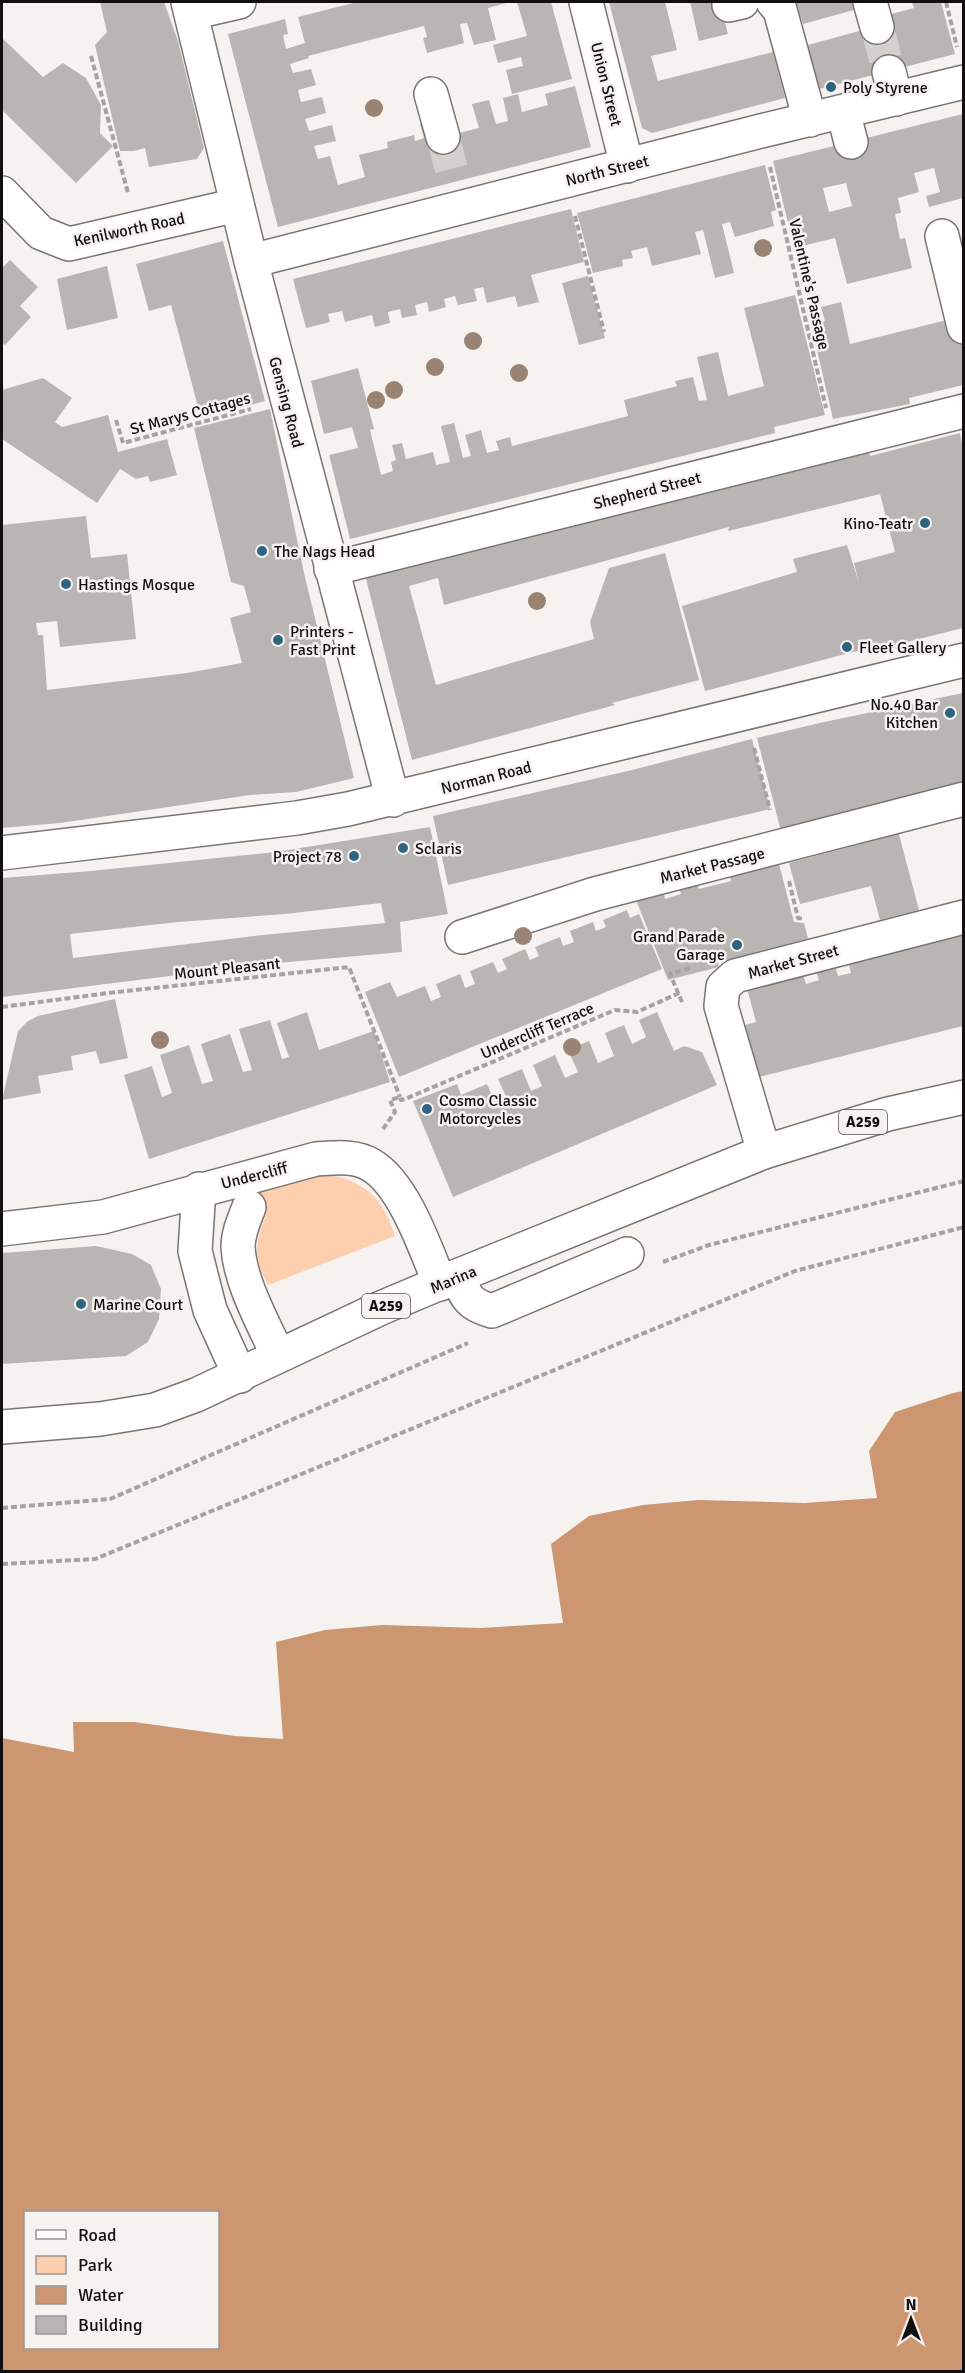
<svg xmlns="http://www.w3.org/2000/svg" width="965" height="2373" font-family="Signika,sans-serif">
  <style>
    .green { fill: #fdcfaf }
    .water { fill: #cc9670; fill-rule: evenodd }
    .building { fill: #b9b5b3; fill-rule: evenodd }
    .lines { fill: none; stroke-linecap: round; stroke-linejoin: round }
    .minor-tunnel { stroke: #d4d0ce; stroke-width: 33; stroke-dasharray: 33 16; stroke-linecap: butt }
    .minor-casing { stroke: #787573; stroke-width: 36 }
    .highway-casing { stroke: #787573; stroke-width: 36 }
    .path { stroke: #a5a2a1; stroke-width: 4; stroke-dasharray: 6 3; stroke-linecap: butt }
    .minor { stroke: #fff; stroke-width: 33 }
    .highway { stroke: #fff; stroke-width: 33 }
    .tree { fill: #998372 }
    .poi-dot { fill: #306380; stroke: #f6f2f0; stroke-width: 2 }
    .labels { text-anchor: middle; stroke-width: 5; stroke-linejoin: round; paint-order: stroke }
    .shield { fill: #f6f2f0; stroke: #565352; stroke-width: 1.5 }
    .shield-label { font-size: 15px; font-weight: bold; fill: #110f0f }
    .street-label { font-size: 16px; fill: #110f0f; stroke: #f6f2f0 }
    .poi-label { font-size: 16px; fill: #110f0f; stroke: #f6f2f0; text-anchor: start }
  </style>
  <rect width="100%" height="100%" fill="#f6f2f0"/>
  <path class="green" d="M322 1174C363 1179 383 1197 395 1236L268 1285C254 1258 254 1246 265 1218L234 1197Z"/>
  <path class="water" d="M963 1391V2371H2V1738L74 1752 73 1722H134L235 1736 283 1739 276 1642 325 1630 382 1625 481 1628 563 1623 551 1544 589 1516 643 1505 698 1500 804 1503 877 1498 869 1451 895 1412 953 1393ZM26 2212H218V2348H26Z"/>
  <path class="building" d="M100 2H164L178 41 204 148 197 159 149 167 145 148 134 151H120L95 45 107 32Z
    M357 2H510L488 8 496 40 474 45 467 23 460 24 464 43 427 53 423 38 427 37 424 26 308 56 309 58 290 64 293 73 311 69 316 85 298 90 301 102 322 97 326 113 305 119 309 131 332 125 336 141 314 146 318 159 330 156 338 185 365 177 359 155 388 148 387 142 414 135 415 141 424 138 420 124 431 122 443 137 479 128 472 104 489 100 496 124 508 121 503 98 518 94 522 112 548 105 545 94 575 86 591 147 278 227 228 34 285 19 288 34 283 35 286 49 305 43 298 17Z
    M517 2H551L572 79 512 94 506 70 523 66 521 57 498 63 493 45 527 36Z
    M609 2H665L677 50 651 56 658 81 773 52 785 98 652 133 642 128Z
    M690 2H720L728 34 699 41Z
    M796 2H853L854 10 803 24Z
    M912 2H941L955 54 819 89 808 45 863 30 888 15 914 8Z
    M2 38 43 77 63 63 86 78 101 105 100 133 113 146 76 183 2 110Z
    M963 114V198L929 207 926 196 940 192 934 168 914 173 919 192 898 198 901 213 895 214 900 239 905 238 912 268 847 284 835 238 794 248 773 161ZM846 183 852 206 829 212 823 188Z
    M765 165 776 210 771 212 774 226 735 237 730 222 722 224 734 273 715 278 703 230 695 232 701 254 652 266 647 247 631 251 633 258 622 260 623 266 593 273 577 213Z
    M571 209 584 262 531 275 539 302 518 307 515 296 487 303 483 287 474 289 477 301 458 305 455 296 444 299 446 307 429 312 427 302 415 305 417 315 402 318 400 309 388 312 390 323 375 327 372 315 345 322 342 311 328 314 330 322 306 328 293 279Z
    M223 241 265 401 201 418 171 305 149 311 136 264Z
    M10 260 38 287 20 306 31 317 5 345 2 342V268Z
    M107 266 118 318 67 330 57 279Z
    M588 276 605 338 579 345 562 283Z
    M795 295 825 415 774 427 775 433 350 539 329 455 358 448 352 427 324 434 311 381 358 368 374 429 370 430 381 475 393 471 391 462 396 460 392 445 402 443 406 459 433 452 436 465 450 462 441 426 454 423 463 458 471 456 465 435 481 430 487 453 499 450 496 441 510 437 512 446 628 416 624 400 677 386 675 381 693 377 699 401 707 400 697 357 718 352 728 396 764 386 744 308Z
    M841 302 850 344 955 318 963 330V385L909 398 910 404 833 419 811 324 825 321 821 307Z
    M43 378 72 398 55 422 62 427 108 415 118 452 167 439 177 475 150 482 148 476 136 479 120 469 97 503 2 439V390Z
    M270 409 304 573 354 778 296 792 250 795 60 823 2 828V525L86 516 91 558 127 554 136 639 60 647 57 621 36 623 38 635H43L47 690 187 673 242 663 230 618 251 612 244 586 231 582 194 428Z
    M960 433 963 449V628L876 650V646L705 691 682 606 797 572 793 559 847 545 859 583 854 563 895 552 880 494 728 531 729 527 444 605 438 578 409 586 436 685 594 639 590 622 609 568 665 553 699 680 612 703 615 705 412 760 365 575 869 451 870 456Z
    M963 693V793L783 839 757 738 824 722Z
    M752 739 770 809 448 885 433 816 632 770Z
    M430 827 448 914 400 922 402 952 266 964 2 997V878L91 871 276 852ZM381 903 385 923 263 935 73 958 70 934 178 922 285 914Z
    M897 827 919 910 880 920 871 886 800 904 789 863 861 844 859 837Z
    M777 856 794 922 804 923 808 939 718 962 719 967 668 980 636 900 663 891 665 899 681 894 678 885 696 879 699 889 731 881 728 869Z
    M627 910 630 918 639 914 662 969 399 1077 365 992 390 982 397 997 425 986 431 1001 441 997 436 984 460 974 465 988 475 984 470 971 493 962 498 973 507 969 502 959 525 949 530 960 539 956 535 947 560 937 563 946 574 942 570 931 593 922 596 931 606 927 603 920Z
    M963 933V1026L759 1077 745 1025 756 1022 747 988 803 974 806 984 819 980 816 971 835 966 838 976 851 973 848 961Z
    M115 999 128 1058 100 1064 96 1051 71 1056 73 1070 38 1076 41 1093 2 1100 18 1031 28 1021 38 1016Z
    M307 1012 319 1050 374 1031 390 1082 149 1159 124 1075 152 1066 162 1097 172 1093 160 1055 189 1045 202 1084 213 1081 201 1044 230 1034 243 1072 252 1070 239 1029 270 1020 282 1059 289 1057 277 1023Z
    M657 1012 674 1051 684 1046 702 1052 717 1085 453 1197 413 1101 457 1084 461 1095 487 1084 496 1105 508 1101 498 1079 522 1069 531 1091 542 1086 533 1065 555 1055 565 1078 578 1072 568 1050 589 1041 598 1063 614 1056 605 1033 624 1025 632 1044 646 1037 639 1020Z
    M96 1246 132 1254 151 1265 161 1289 159 1319 148 1342 126 1356 2 1364V1253Z"/>
  <g class="lines">
    <path class="minor-tunnel" d="M877 27 889 72
      M443 137 455 183"/>
    <g class="minor-casing">
      <path id="minor" d="M188 2 251 261 393 800
        M586 2 627 166
        M773 2 780 10 810 120
        M870 2 877 27
        M729 5 742 2
        M191 13 239 2
        M889 72 896 99
        M431 94 443 137
        M843 112 851 142
        M2 193 41 233 69 244 237 205
        M942 236 964 327
        M251 261 761 131 964 82
        M331 569 964 411
        M2 853 297 818 348 809 964 660
        M462 937 595 894 964 799
        M764 1152 721 1006 723 987 735 976 964 917
        M199 1189 195 1251 210 1310 240 1376
        M249 1207C244 1220 238 1233 238 1247 240 1283 264 1324 278 1356
        M2 1229 103 1217 316 1159C334 1158 355 1155 371 1165 404 1184 426 1250 440 1284
        M457 1276C466 1297 469 1305 492 1311L627 1254"/>
    </g>
    <g class="highway-casing">
      <path id="highway" d="M2 1427 100 1419 155 1410 196 1395 381 1308 457 1276 764 1152 888 1114 964 1097"/>
    </g>
    <path class="path" d="M946 2 957 47
      M91 56 128 193
      M770 167 826 408
      M575 216 604 332
      M116 420 123 443 251 409
      M754 748 770 810
      M789 881 798 918 804 919
      M682 1002 670 974 691 968
      M2 1007 108 993 349 967 400 1097
      M383 1129 395 1112 390 1100 400 1097 401 1100 405 1099 615 1010 637 1012 679 993
      M663 1262 709 1245 964 1181
      M2 1508 110 1499 468 1343
      M2 1564 95 1559 795 1271 964 1227"/>
    <use href="#minor" class="minor"/>
    <use href="#highway" class="highway"/>
  </g>
  <g class="tree">
    <circle cx="374" cy="108" r="9"/>
    <circle cx="763" cy="248" r="9"/>
    <circle cx="473" cy="341" r="9"/>
    <circle cx="435" cy="367" r="9"/>
    <circle cx="519" cy="373" r="9"/>
    <circle cx="394" cy="390" r="9"/>
    <circle cx="376" cy="400" r="9"/>
    <circle cx="537" cy="601" r="9"/>
    <circle cx="523" cy="936" r="9"/>
    <circle cx="160" cy="1040" r="9"/>
    <circle cx="572" cy="1047" r="9"/>
  </g>
  <g class="poi-dot">
    <circle cx="831" cy="87" r="6"/>
    <circle cx="925" cy="523" r="6"/>
    <circle cx="262" cy="551" r="6"/>
    <circle cx="66" cy="584" r="6"/>
    <circle cx="278" cy="640" r="6"/>
    <circle cx="847" cy="647" r="6"/>
    <circle cx="950" cy="713" r="6"/>
    <circle cx="403" cy="848" r="6"/>
    <circle cx="354" cy="856" r="6"/>
    <circle cx="737" cy="945" r="6"/>
    <circle cx="427" cy="1109" r="6"/>
    <circle cx="81" cy="1304" r="6"/>
  </g>
  <g class="labels">
    <g class="shield">
      <rect x="839" y="1110" width="48" height="24" rx="4.5"/>
      <rect x="362" y="1294" width="48" height="24" rx="4.5"/>
    </g>
    <g class="shield-label">
      <text x="863" y="1127">A259</text>
      <text x="386" y="1311">A259</text>
    </g>
    <g class="street-label">
      <text transform="translate(607 84) rotate(76)" y="6">Union Street</text>
      <text transform="translate(607 170) rotate(-14)" y="6">North Street</text>
      <text transform="translate(129 229) rotate(-12)" y="6">Kenilworth Road</text>
      <text transform="translate(810 284) rotate(77)" y="6">Valentine's Passage</text>
      <text transform="translate(287 402) rotate(75)" y="6">Gensing Road</text>
      <text transform="translate(190 413) rotate(-15)" y="6">St Marys Cottages</text>
      <text transform="translate(647 490) rotate(-14)" y="6">Shepherd Street</text>
      <text transform="translate(486 777) rotate(-14)" y="6">Norman Road</text>
      <text transform="translate(712 865) rotate(-14)" y="6">Market Passage</text>
      <text transform="translate(793 961) rotate(-15)" y="6">Market Street</text>
      <text transform="translate(227 968) rotate(-6)" y="6">Mount Pleasant</text>
      <text transform="translate(537 1030) rotate(-23)" y="6">Undercliff Terrace</text>
      <text transform="translate(254 1175) rotate(-14)" y="6">Undercliff</text>
      <text transform="translate(453 1279) rotate(-23)" y="6">Marina</text>
    </g>
    <g class="poi-label">
      <text x="843" y="93">Poly Styrene</text>
      <text x="913" y="529" text-anchor="end">Kino-Teatr</text>
      <text x="274" y="557">The Nags Head</text>
      <text x="78" y="590">Hastings Mosque</text>
      <text x="290" y="637">Printers -<tspan x="290" dy="18">Fast Print</tspan></text>
      <text x="859" y="653">Fleet Gallery</text>
      <text x="938" y="710" text-anchor="end">No.40 Bar<tspan x="938" dy="18">Kitchen</tspan></text>
      <text x="415" y="854">Sclaris</text>
      <text x="342" y="862" text-anchor="end">Project 78</text>
      <text x="725" y="942" text-anchor="end">Grand Parade<tspan x="725" dy="18">Garage</tspan></text>
      <text x="439" y="1106">Cosmo Classic<tspan x="439" dy="18">Motorcycles</tspan></text>
      <text x="93" y="1310">Marine Court</text>
    </g>
  </g>
  <rect width="965" height="2373" fill="none" stroke="#110f0f" stroke-width="6"/>
  <rect x="24" y="2211" width="195" height="138" fill="#f6f2f0" stroke="#9a9796" stroke-width="1.5"/>
  <rect x="36" y="2230" width="30" height="9" fill="#ffffff" stroke="#9a9796" stroke-width="1.5"/>
  <text x="78" y="2241" font-size="18" fill="#110f0f">Road</text>
  <rect x="36" y="2256" width="30" height="18" fill="#fdcfaf" stroke="#9a9796" stroke-width="1.5"/>
  <text x="78" y="2271" font-size="18" fill="#110f0f">Park</text>
  <rect x="36" y="2286" width="30" height="18" fill="#cc9670" stroke="#9a9796" stroke-width="1.5"/>
  <text x="78" y="2301" font-size="18" fill="#110f0f">Water</text>
  <rect x="36" y="2316" width="30" height="18" fill="#b9b5b3" stroke="#9a9796" stroke-width="1.5"/>
  <text x="78" y="2331" font-size="18" fill="#110f0f">Building</text>
  <g transform="translate(911 2319)" stroke="#f6f2f0" stroke-width="4.5" paint-order="stroke">
  <path d="M0-4.5L10 22L0 15L-10 22Z" fill="#110f0f"/>
  <text y="-9" font-size="16" font-weight="bold" text-anchor="middle" fill="#110f0f">N</text>
  </g>
</svg>
